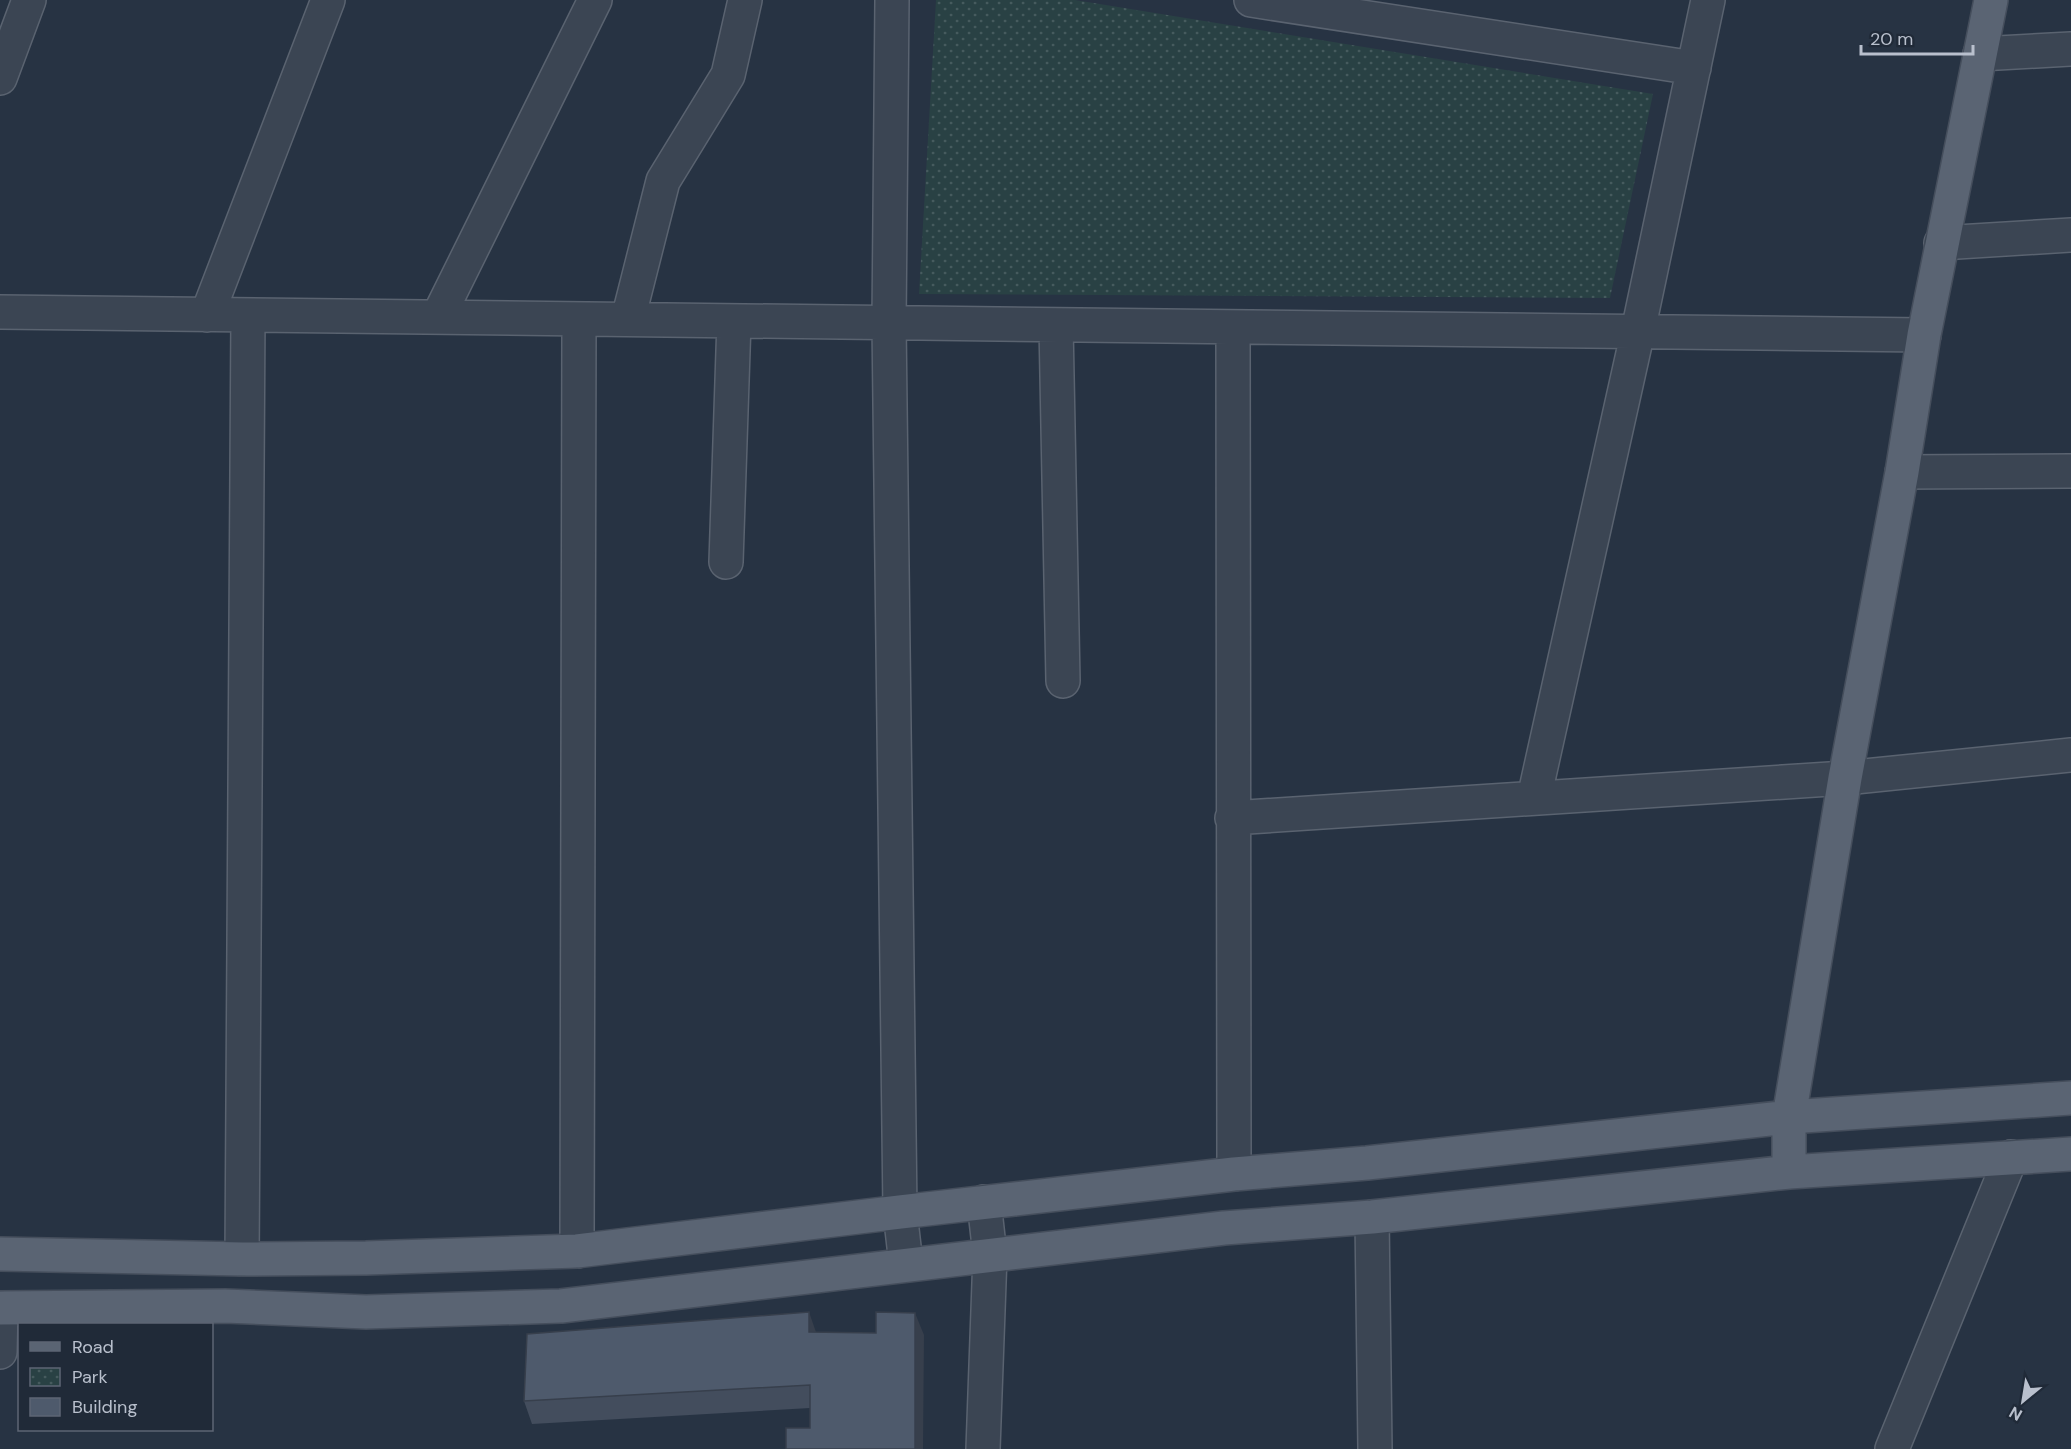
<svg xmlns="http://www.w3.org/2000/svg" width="2071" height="1449" font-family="'DM Sans',sans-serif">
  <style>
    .park { fill: url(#park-dots) }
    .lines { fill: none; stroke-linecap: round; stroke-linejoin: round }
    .minor-casing { stroke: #5a6370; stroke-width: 36 }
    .major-casing { stroke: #454e5c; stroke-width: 36 }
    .minor { stroke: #3b4553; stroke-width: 33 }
    .major { stroke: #5a6473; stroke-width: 33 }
    .wall { fill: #434d5d }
    .shaded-wall { fill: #373f4c }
    .building { fill: #4e5a6c; stroke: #373f4c; stroke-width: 1.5 }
  </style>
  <defs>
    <pattern id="park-dots" width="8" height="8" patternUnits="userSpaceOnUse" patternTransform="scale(1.5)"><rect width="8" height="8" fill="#294144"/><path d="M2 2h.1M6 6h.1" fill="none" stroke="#465b5e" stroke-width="1.8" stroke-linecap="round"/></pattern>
  </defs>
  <rect width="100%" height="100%" fill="#273343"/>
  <path class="park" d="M936 0H1075L1653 94 1610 298 919 294Z"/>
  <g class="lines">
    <g class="minor-casing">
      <path id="minor" d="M892 0 889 323 900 1212 906 1264
        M1251 0 1694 68
        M1980 54 2071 49
        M0 78 29 0
        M1941 243 2071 235
        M0 312 1924 335
        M207 315 328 0
        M438 317 595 0
        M628 319 663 181 728 75 745 0
        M1056 325 1063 681
        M1233 327 1234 1174
        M1902 472 2071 471
        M726 562 734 321
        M1534 798 1638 331 1708 0
        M1232 818 1845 778 2071 755
        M1372 1217 1375 1449
        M577 1251 579 319
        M242 1259 248 315
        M0 1352 1 1308
        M983 1449 990 1255 984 1202
        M1892 1449 2011 1157"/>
    </g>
    <g class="major-casing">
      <path id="major" d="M1789 1172V1117L1845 778 1902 472 1924 335 1991 0
        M0 1254 242 1259 366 1258 577 1251 900 1212 1234 1174 1367 1163 1789 1117 2071 1098
        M0 1308 225 1306 366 1312 561 1306 1224 1228 1372 1217 1789 1172 2071 1154"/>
    </g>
    <use href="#minor" class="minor"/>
    <use href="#major" class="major"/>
  </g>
  <path class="wall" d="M816 1333 924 1335 810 1428V1408L532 1424 524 1401Z"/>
  <path class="shaded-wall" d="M809 1312 817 1335 809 1332Z
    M915 1313 924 1335 923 1449H915Z"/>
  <path class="building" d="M809 1312V1332L876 1333V1312L915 1313V1449H786V1428H810V1385L524 1401 527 1334Z"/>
  <rect x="18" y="1323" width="195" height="108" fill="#202a38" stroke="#5d6674" stroke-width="1.5"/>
  <rect x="30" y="1342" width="30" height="9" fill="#5a6473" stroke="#5d6674" stroke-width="1.5"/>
  <text x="72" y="1353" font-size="18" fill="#b9c0cd">Road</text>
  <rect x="30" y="1368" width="30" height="18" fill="url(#park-dots)" stroke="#5d6674" stroke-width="1.5"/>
  <text x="72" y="1383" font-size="18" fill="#b9c0cd">Park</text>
  <rect x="30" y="1398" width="30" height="18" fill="#4e5a6c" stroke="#5d6674" stroke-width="1.5"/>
  <text x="72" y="1413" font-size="18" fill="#b9c0cd">Building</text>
  <g transform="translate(2023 1401) rotate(210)" stroke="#202a38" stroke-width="4.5" paint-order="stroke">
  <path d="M0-4.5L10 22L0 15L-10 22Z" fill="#b9c0cd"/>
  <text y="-9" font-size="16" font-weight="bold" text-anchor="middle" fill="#b9c0cd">N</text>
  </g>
  <path d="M1861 45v9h112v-9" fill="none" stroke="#b9c0cd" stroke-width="3"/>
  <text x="1870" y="45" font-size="18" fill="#b9c0cd" stroke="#202a38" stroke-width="4.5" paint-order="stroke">20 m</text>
</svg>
